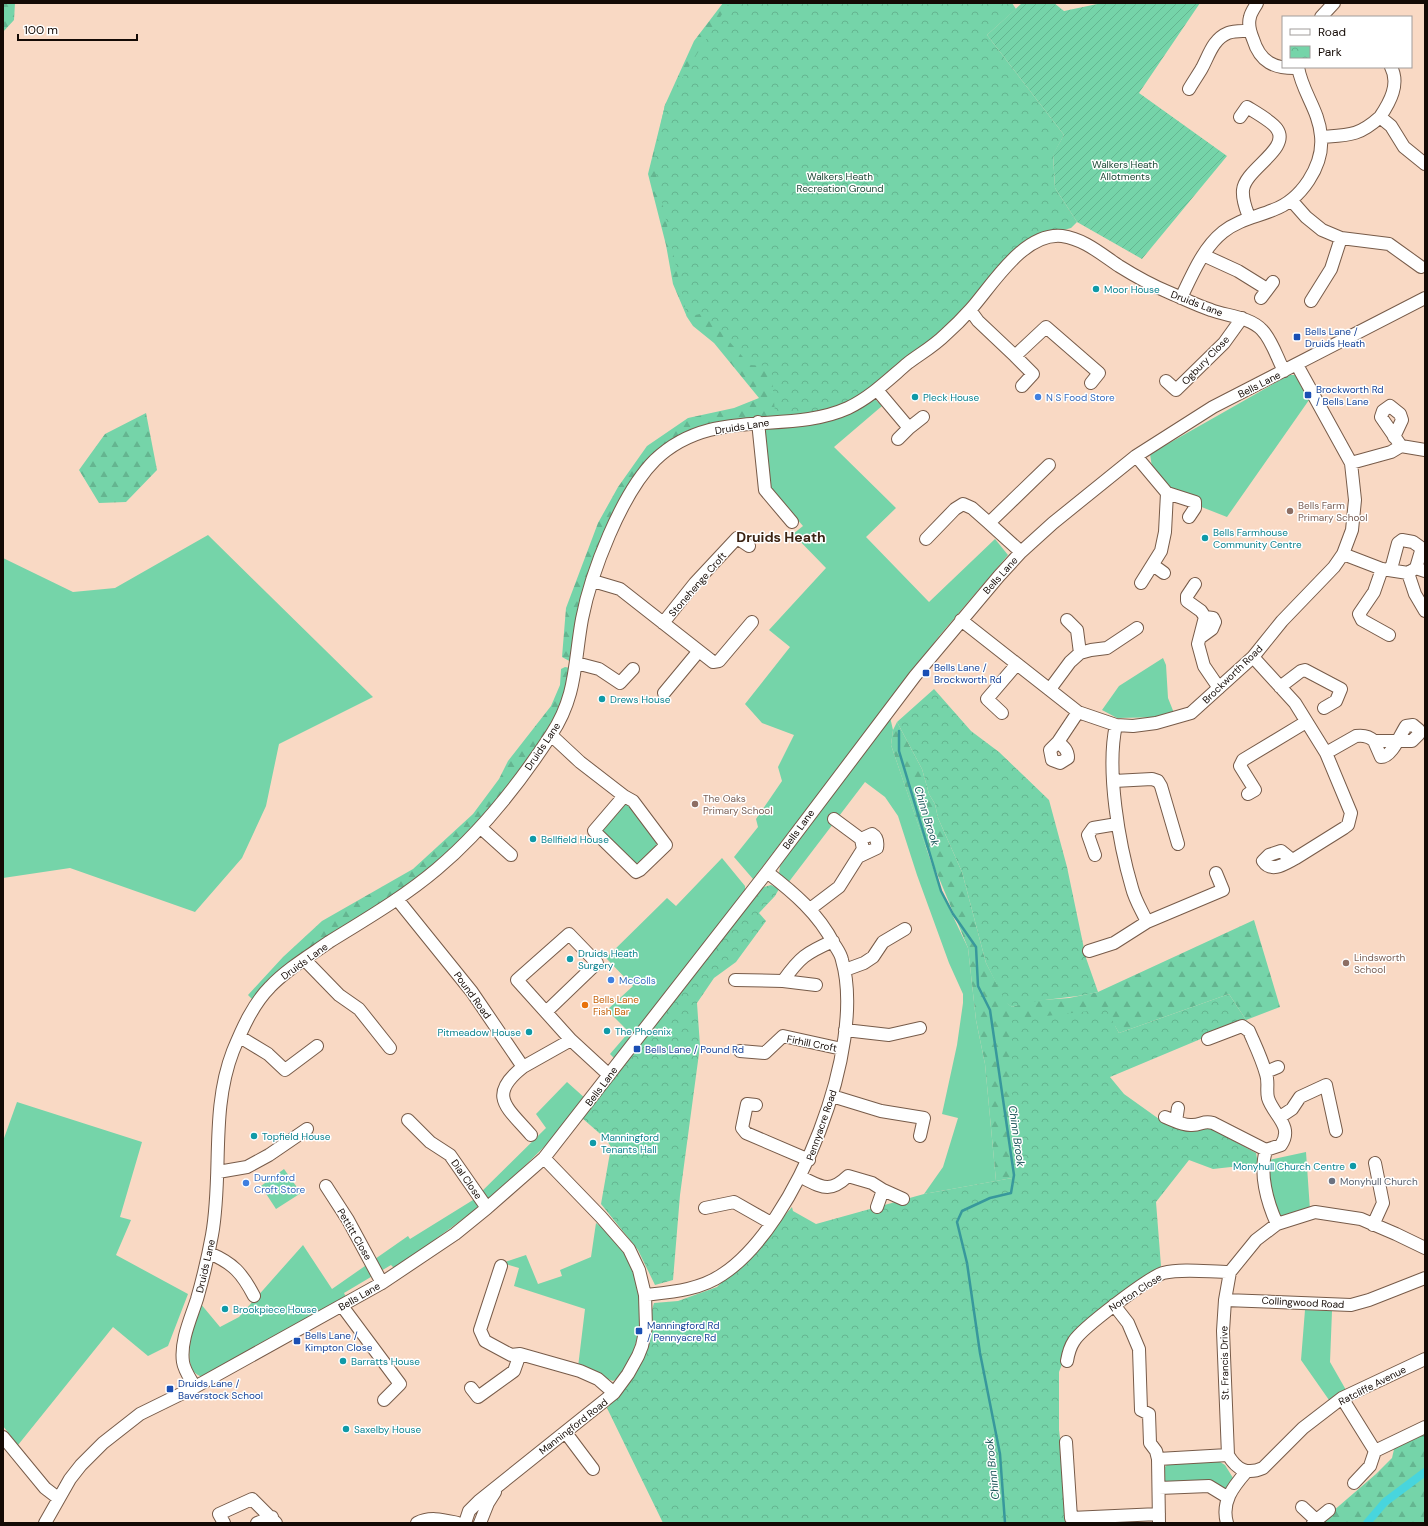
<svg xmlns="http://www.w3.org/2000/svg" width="1428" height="1526" font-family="'DM Sans',sans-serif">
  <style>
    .grass { fill: #75d4a9 }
    .forest { fill: url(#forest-firs) }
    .park { fill: url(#park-crowns) }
    .garden { fill: url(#garden-furrows) }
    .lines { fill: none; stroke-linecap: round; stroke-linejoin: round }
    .stream { stroke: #38989c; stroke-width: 2.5 }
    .canal { stroke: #48d5dd; stroke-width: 8 }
    .minor-casing { stroke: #775b49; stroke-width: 14 }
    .minor { stroke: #fff; stroke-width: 12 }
    .culture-dot { fill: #0f9aa8; stroke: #fff; stroke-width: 1.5 }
    .transit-dot { fill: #1a4fb4; stroke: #fff; stroke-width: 1.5 }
    .shop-dot { fill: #3f7fe0; stroke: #fff; stroke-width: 1.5 }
    .education-dot { fill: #8d6e63; stroke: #fff; stroke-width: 1.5 }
    .food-dot { fill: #e8710a; stroke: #fff; stroke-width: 1.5 }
    .worship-dot { fill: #6b7280; stroke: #fff; stroke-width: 1.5 }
    .labels { text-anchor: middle; stroke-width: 3; stroke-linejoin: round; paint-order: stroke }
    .park-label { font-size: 10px; fill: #1c4835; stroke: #fff }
    .culture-label { font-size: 10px; fill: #0d838f; stroke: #fff; text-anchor: start }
    .street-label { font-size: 10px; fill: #140a05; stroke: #fff }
    .transit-label { font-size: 10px; fill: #164399; stroke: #fff; text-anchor: start }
    .shop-label { font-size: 10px; fill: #366cbe; stroke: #fff; text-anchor: start }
    .education-label { font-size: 10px; fill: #785e54; stroke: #fff; text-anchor: start }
    .food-label { font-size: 10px; fill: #c56008; stroke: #fff; text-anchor: start }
    .worship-label { font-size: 10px; fill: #5b616d; stroke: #fff; text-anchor: start }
    .water-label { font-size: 11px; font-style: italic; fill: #1c575a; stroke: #fff }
    .district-label { font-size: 14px; font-weight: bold; fill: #3c2414; stroke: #fff }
  </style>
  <defs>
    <pattern id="forest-firs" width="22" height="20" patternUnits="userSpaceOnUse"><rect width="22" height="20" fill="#75d4a9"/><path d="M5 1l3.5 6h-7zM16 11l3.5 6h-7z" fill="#64b590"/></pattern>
    <pattern id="park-crowns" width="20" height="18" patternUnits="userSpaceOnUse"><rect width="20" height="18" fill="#75d4a9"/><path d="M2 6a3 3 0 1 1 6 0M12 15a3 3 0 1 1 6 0" fill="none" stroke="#64b590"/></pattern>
    <pattern id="garden-furrows" width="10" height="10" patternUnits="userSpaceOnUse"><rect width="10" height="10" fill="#75d4a9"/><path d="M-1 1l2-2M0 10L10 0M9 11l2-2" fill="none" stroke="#64b590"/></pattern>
  </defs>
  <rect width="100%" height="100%" fill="#f9d9c4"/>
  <path class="grass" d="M1289 375H1295L1309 400 1227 517 1199 506 1196 496 1170 488 1152 467 1150 454Z
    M874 398 882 406 834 447 896 508 866 537 929 602 995 539 1008 555 940 635 753 879 734 857 758 827 756 819 782 781 778 767 794 735 762 723 745 704 790 647 769 630 826 568 793 534 803 526 768 485 763 436 767 427 773 425 824 422Z
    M208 535 373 697 279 744 266 806 242 858 195 912 70 868 3 878V558L73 592 115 588Z
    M1163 658 1166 665 1168 698 1174 713 1166 717 1117 718 1102 710 1119 686Z
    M890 717 893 730 891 745 941 891 968 948 976 1020 985 1064 996 1181 924 1194 943 1167 958 1118 942 1114 957 1045 963 1003V994L949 963 917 875 898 816 885 797 865 782 788 883 779 874 780 866Z
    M623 805H631L658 843C652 852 644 863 632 864L602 834 603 829Z
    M722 858 745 886V890L616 1060 610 1054 629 1032 607 1010 633 986 606 958 667 898 676 906Z
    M567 1082 586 1099 548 1143 494 1196 395 1269 391 1265 344 1293 347 1299 204 1377C177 1374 195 1321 200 1303L220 1327 239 1317 303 1245 332 1289 408 1236 410 1239 473 1200 546 1128 536 1114Z
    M17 1102 142 1142 120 1217 131 1220 116 1255 188 1294 168 1346 148 1356 113 1327 18 1445 3 1426V1141Z
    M1306 1152 1310 1210 1281 1219 1271 1199 1269 1160Z
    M284 1169 301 1193 276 1209 261 1186Z
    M596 1223C603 1229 614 1236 619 1243 641 1276 646 1315 633 1352 629 1363 624 1375 613 1381L578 1367 585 1309 514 1286 519 1268 502 1263 526 1255 538 1284 562 1276 560 1270 591 1257Z
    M1305 1310 1332 1311 1330 1362 1346 1390 1329 1400 1301 1360Z
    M1220 1462 1225 1465 1233 1478 1229 1487 1223 1489 1168 1484 1164 1481C1163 1473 1162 1467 1170 1463Z"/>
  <path class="forest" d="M3 3H15L14 20 3 32Z
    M723 3H749L764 351 788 385 783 417H760L698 428 649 462 579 605 573 663 562 657 566 608 598 523 618 487 647 446 688 418 734 408 759 398 714 343 693 326 687 317 673 284 666 245 648 174 665 105 694 41Z
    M146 413 157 470 126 502 99 503 79 470 105 434Z
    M565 667 570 668V676L556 720 523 768 476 828 432 869 254 1001 248 995 283 957 322 921 413 869 473 814 499 779 508 761 551 706 560 685 561 669Z
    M897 722 922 769 929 794 935 804 938 818 962 872 986 963 1007 1003 1012 1007 1029 1001 1069 998 1098 992 1254 920 1280 1007 1246 1020 1229 994 1119 1033 1115 1026 1012 1178 996 1181 985 1064 976 1020 968 948 924 842 891 745 893 730Z
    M1425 1432V1523H1324L1325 1518 1376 1474 1392 1458 1395 1445Z"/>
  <path class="park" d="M729 3H1012L1016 9 987 35 1064 135 1053 155 1055 188 1077 222 1071 228 1031 239 952 325 875 388 833 411 783 417 775 413 771 366 750 365 704 313 687 317 653 160 665 105Z
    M934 689 971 731 999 752 1049 800 1067 867 1086 958 1098 992C1070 999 1040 998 1012 1007L1006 1003 986 963 962 872 938 818 935 804 929 794 922 769 897 722Z
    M771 885 779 889 775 896 759 913 766 921 736 962 714 978 697 1003 700 1046 680 1195 673 1280 655 1285 638 1250 601 1204 611 1147 606 1139 582 1118 673 999 764 887Z
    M1229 994 1246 1020 1110 1077 1124 1094 1159 1119 1182 1129 1208 1127 1256 1153 1258 1164 1213 1169 1189 1160 1156 1202 1161 1266 1101 1309 1073 1335 1059 1372V1430L1069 1517 1068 1523H663L607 1408C625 1388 641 1369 648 1343 652 1329 649 1316 654 1303L678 1301 717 1287 749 1256 792 1207 793 1211 816 1224 924 1194 1012 1178V1020L1106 1009 1119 1033Z"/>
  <path class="garden" d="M1022 3H1054L1064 11 1102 3H1200L1139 93 1227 156 1142 259 1077 222 1055 188 1053 154 1064 135 987 35Z"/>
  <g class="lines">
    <path class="stream" d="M899 731V751L941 891 953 914 976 947 978 986 990 1010 1014 1175 1011 1193 990 1198 962 1211 957 1222 967 1263 980 1353 1000 1454 1005 1523"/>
    <path class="canal" d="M1367 1523 1385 1502 1425 1472"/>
    <g class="minor-casing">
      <path id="minor" d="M1257 3C1255 7 1251 12 1250 17 1248 24 1250 32 1253 39 1260 62 1274 69 1298 68
        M1321 17 1334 3
        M1189 89C1193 82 1198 75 1202 68 1209 55 1213 39 1228 33 1235 30 1243 31 1250 31
        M1240 117 1247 107C1255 112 1273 122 1277 129 1291 149 1245 169 1243 190 1242 200 1246 209 1249 217
        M1380 117C1390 102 1400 84 1391 67
        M1322 137C1349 135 1359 136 1380 117L1391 126 1404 147 1425 164
        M1291 200 1306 217 1322 230 1341 238 1389 244 1421 267
        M1203 255 1238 271 1267 289
        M1181 298C1192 275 1203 248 1223 232 1238 220 1256 217 1273 210 1301 200 1324 166 1321 136 1319 110 1302 92 1298 67
        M1261 298 1273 282
        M1311 301 1331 269 1341 238
        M970 310 978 321 1015 356 1046 327 1099 373 1091 383
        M1015 356 1033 374 1022 386
        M1166 381 1176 390 1224 343 1242 318
        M877 390 909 428
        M758 422 765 490 792 522
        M898 439 909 428 923 417
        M1401 446 1425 450
        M1136 456 1167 493 1195 502V508L1189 517
        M1351 463 1391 452 1401 446 1381 417 1383 411 1390 406 1400 414 1402 420 1394 437
        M926 539 955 509 963 504 972 508 989 523
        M1021 552 989 523 1049 465
        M1343 554 1382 569 1408 573 1416 568 1425 571
        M1153 565 1164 573
        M1382 569 1374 592 1359 614 1362 620 1389 635
        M1391 569 1398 543 1402 540 1413 542 1420 547 1421 551 1416 568
        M1408 573 1415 594 1425 611
        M593 581 620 589 713 662 719 661 752 622
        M1141 583 1161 551 1165 532 1167 493
        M1195 584 1187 596V601L1201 611 1205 617
        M961 620 1078 712 1116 725 1133 726 1156 723 1191 713 1253 657 1282 621 1334 567 1343 554 1352 530 1355 500 1351 463 1297 365
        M1067 620 1077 630 1080 653
        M663 623 695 583 737 538 749 546
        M1201 637 1212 629 1215 622 1213 618 1205 617 1198 644 1204 666 1219 688
        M1253 657 1295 703 1326 753 1351 813 1348 825 1344 828 1296 858C1286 863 1272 874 1263 861L1269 855 1281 851 1292 860
        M576 663 599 669 620 683 633 669
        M1280 687 1301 671 1305 670 1341 689 1336 701 1324 708
        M1050 689 1070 662 1080 653 1091 650 1107 648 1137 628
        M664 693 698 652
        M1002 713 987 699 1017 664
        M1116 725C1106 770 1119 844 1132 888 1135 900 1142 911 1147 922
        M551 735 580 762 624 796 633 801 666 845 640 870 636 872 594 831 624 796
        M1058 742C1064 747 1068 750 1068 758L1060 763 1052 760 1050 750 1058 742 1078 712
        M1326 753 1356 736C1363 735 1369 736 1374 741H1412L1419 734V730L1413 725 1406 726C1400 735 1392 757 1381 757L1374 741
        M1114 781 1152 779 1158 781 1161 786 1178 844
        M1248 794 1255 790 1240 766 1243 760 1306 722
        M481 828 511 855
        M1095 855 1088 835 1093 828 1117 824
        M860 856 877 848C878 842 877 837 872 834L861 839
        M397 899 472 992 523 1067 571 1040 609 1075
        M810 909 839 887 863 849 861 839 834 819
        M1089 951 1114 943 1147 922 1223 890 1216 873
        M304 959 339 995 359 1009 390 1048
        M845 970 864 963 873 957 883 942 905 929
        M735 980 783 981C800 957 806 953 833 941
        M783 981 816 985
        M546 1012 597 963 569 934 517 980 571 1040
        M845 1030 889 1035 920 1028
        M240 1037 268 1054 285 1070 317 1046
        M1208 1039 1242 1026 1249 1031C1255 1045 1262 1059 1266 1074 1269 1082 1266 1090 1268 1098 1273 1115 1294 1126 1281 1145L1266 1150
        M740 1051 765 1053 783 1036 842 1049
        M523 1067C486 1096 508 1108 531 1135
        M1266 1072 1278 1067
        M832 1096 881 1111 924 1118 920 1136
        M756 1105 747 1104 742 1128 746 1133 809 1160
        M1165 1117C1173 1120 1183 1126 1192 1125 1202 1125 1203 1120 1213 1123L1266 1150
        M1280 1117 1292 1109 1300 1097 1326 1085 1336 1131
        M408 1120 430 1142 450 1155 487 1208
        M1176 1121 1178 1108
        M1266 1150C1259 1173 1267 1202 1277 1224
        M218 1172 247 1167 269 1155 307 1129
        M801 1177C822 1187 829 1194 848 1176L872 1183 883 1190 877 1207
        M326 1186 348 1220 382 1283
        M883 1190 903 1199
        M705 1208 734 1202 771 1223
        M1373 1225 1383 1203 1375 1163
        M1425 1248 1396 1234 1361 1219 1315 1212 1277 1224 1256 1240 1230 1272 1225 1300 1223 1331 1228 1455C1237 1470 1247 1475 1263 1468L1303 1428 1342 1398 1425 1359
        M209 1253C233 1263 242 1273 254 1296
        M501 1266 480 1330 485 1341 511 1355 520 1354 580 1371 598 1379 614 1393
        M645 1295C672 1292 700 1290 723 1274 797 1225 867 1046 842 960 841 954 837 949 834 944 818 913 794 893 767 872
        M1225 1300 1351 1305 1369 1300 1425 1278
        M1114 1305 1128 1323 1139 1349 1141 1410 1149 1414 1150 1443 1156 1451 1158 1459 1159 1523
        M342 1306 400 1384 384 1400
        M1067 1361C1068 1355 1070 1347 1074 1341 1082 1328 1148 1278 1163 1273 1183 1268 1209 1272 1230 1272
        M195 1387C191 1380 184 1370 183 1362 180 1341 191 1318 197 1299 203 1278 208 1257 212 1235 223 1175 210 1110 233 1051 242 1029 253 1004 270 987 287 969 309 956 329 942 366 919 404 897 437 869 482 831 519 784 551 735 577 696 574 663 582 619 591 573 621 494 655 460 712 405 786 436 848 408 871 397 889 379 908 363 920 354 934 346 945 335 954 327 963 318 971 309 993 284 1024 232 1062 236 1084 239 1101 254 1119 266 1135 276 1151 285 1168 292 1182 298 1196 305 1211 310 1227 316 1250 317 1262 330 1272 340 1277 358 1284 371
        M471 1388 478 1397 514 1371 520 1354
        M1342 1398 1375 1451 1425 1427
        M566 1433 593 1469
        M3 1437 45 1488 58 1498
        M1066 1442 1071 1518 1159 1514
        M1158 1459 1228 1455
        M1354 1483 1370 1466 1375 1451
        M1159 1488 1209 1486 1227 1497
        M1302 1507 1316 1520
        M45 1523 70 1479 81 1465 103 1443 140 1414 195 1387 382 1283 455 1234 487 1208 544 1158 767 872 915 676 999 576 1021 552 1053 523 1136 456 1213 407 1425 298
        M224 1523 219 1514 252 1499 276 1523
        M257 1523 272 1517
        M417 1523C430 1516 444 1520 458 1523
        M465 1523 469 1511 479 1501 614 1393 628 1374 638 1356 642 1346 646 1327 645 1295 639 1270 629 1249 601 1217 544 1158
        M480 1523 488 1503 495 1492
        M1227 1523C1221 1502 1233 1487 1246 1472
        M1313 1523 1329 1510"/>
    </g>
    <use href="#minor" class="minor"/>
  </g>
  <g class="culture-dot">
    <circle cx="1096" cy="289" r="4"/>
    <circle cx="915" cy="397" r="4"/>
    <circle cx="1205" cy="538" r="4"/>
    <circle cx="602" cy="699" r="4"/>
    <circle cx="533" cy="839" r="4"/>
    <circle cx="570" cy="959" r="4"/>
    <circle cx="607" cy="1031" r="4"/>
    <circle cx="529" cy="1032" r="4"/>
    <circle cx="254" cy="1136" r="4"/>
    <circle cx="593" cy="1143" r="4"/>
    <circle cx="1353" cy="1166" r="4"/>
    <circle cx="225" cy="1309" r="4"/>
    <circle cx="343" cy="1361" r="4"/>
    <circle cx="346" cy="1429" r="4"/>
  </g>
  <g class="transit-dot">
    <rect x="1293" y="333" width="8" height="8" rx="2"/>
    <rect x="1304" y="391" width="8" height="8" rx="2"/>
    <rect x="922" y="669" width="8" height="8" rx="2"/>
    <rect x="633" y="1045" width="8" height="8" rx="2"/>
    <rect x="635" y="1327" width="8" height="8" rx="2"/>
    <rect x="293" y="1337" width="8" height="8" rx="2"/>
    <rect x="166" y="1385" width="8" height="8" rx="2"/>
  </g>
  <g class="shop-dot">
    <circle cx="1038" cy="397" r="4"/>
    <circle cx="611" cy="980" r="4"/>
    <circle cx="246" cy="1183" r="4"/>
  </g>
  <g class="education-dot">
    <circle cx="1290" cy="511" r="4"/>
    <circle cx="695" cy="804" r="4"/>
    <circle cx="1346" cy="963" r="4"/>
  </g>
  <circle class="food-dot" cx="585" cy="1005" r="4"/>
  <circle class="worship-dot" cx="1332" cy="1181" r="4"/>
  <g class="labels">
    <g class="park-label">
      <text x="1125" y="168">Walkers Heath<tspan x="1125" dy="12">Allotments</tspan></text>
      <text x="840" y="180">Walkers Heath<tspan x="840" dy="12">Recreation Ground</tspan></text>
    </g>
    <g class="culture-label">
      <text x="1104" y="293">Moor House</text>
      <text x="923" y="401">Pleck House</text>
      <text x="1213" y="536">Bells Farmhouse<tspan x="1213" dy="12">Community Centre</tspan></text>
      <text x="610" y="703">Drews House</text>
      <text x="541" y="843">Bellfield House</text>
      <text x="578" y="957">Druids Heath<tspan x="578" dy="12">Surgery</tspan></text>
      <text x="615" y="1035">The Phoenix</text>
      <text x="521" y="1036" text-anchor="end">Pitmeadow House</text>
      <text x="262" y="1140">Topfield House</text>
      <text x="601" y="1141">Manningford<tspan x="601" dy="12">Tenants Hall</tspan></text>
      <text x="1345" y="1170" text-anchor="end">Monyhull Church Centre</text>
      <text x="233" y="1313">Brookpiece House</text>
      <text x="351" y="1365">Barratts House</text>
      <text x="354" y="1433">Saxelby House</text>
    </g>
    <g class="street-label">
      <text transform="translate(1197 303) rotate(21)" y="4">Druids Lane</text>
      <text transform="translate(1205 360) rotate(-46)" y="4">Ogbury Close</text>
      <text transform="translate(1259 384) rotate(-27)" y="4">Bells Lane</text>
      <text transform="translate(742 426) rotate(-9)" y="4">Druids Lane</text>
      <text transform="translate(1000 575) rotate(-48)" y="4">Bells Lane</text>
      <text transform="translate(697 584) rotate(-49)" y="4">Stonehenge Croft</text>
      <text transform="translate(1232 674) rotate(-44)" y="4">Brockworth Road</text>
      <text transform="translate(542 746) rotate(-56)" y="4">Druids Lane</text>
      <text transform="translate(798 829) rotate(-54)" y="4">Bells Lane</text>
      <text transform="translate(304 961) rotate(-36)" y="4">Druids Lane</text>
      <text transform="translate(473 995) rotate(54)" y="4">Pound Road</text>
      <text transform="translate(812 1043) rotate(11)" y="4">Firhill Croft</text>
      <text transform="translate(601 1086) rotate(-53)" y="4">Bells Lane</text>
      <text transform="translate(821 1125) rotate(-71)" y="4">Pennyacre Road</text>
      <text transform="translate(467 1179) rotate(55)" y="4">Dial Close</text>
      <text transform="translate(355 1234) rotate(60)" y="4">Pettitt Close</text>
      <text transform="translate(205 1266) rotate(-77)" y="4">Druids Lane</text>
      <text transform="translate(1135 1292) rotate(-33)" y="4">Norton Close</text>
      <text transform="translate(359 1296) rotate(-30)" y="4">Bells Lane</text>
      <text transform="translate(1303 1302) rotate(3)" y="4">Collingwood Road</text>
      <text transform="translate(1224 1363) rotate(-91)" y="4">St. Francis Drive</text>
      <text transform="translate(1372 1385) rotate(-27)" y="4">Ratcliffe Avenue</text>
      <text transform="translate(573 1426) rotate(-38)" y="4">Manningford Road</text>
    </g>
    <g class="transit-label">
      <text x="1305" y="335">Bells Lane /<tspan x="1305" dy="12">Druids Heath</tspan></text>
      <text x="1316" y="393">Brockworth Rd<tspan x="1316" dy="12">/ Bells Lane</tspan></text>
      <text x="934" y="671">Bells Lane /<tspan x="934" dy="12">Brockworth Rd</tspan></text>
      <text x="645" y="1053">Bells Lane / Pound Rd</text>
      <text x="647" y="1329">Manningford Rd<tspan x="647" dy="12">/ Pennyacre Rd</tspan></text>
      <text x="305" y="1339">Bells Lane /<tspan x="305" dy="12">Kimpton Close</tspan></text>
      <text x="178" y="1387">Druids Lane /<tspan x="178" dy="12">Baverstock School</tspan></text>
    </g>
    <g class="shop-label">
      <text x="1046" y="401">N S Food Store</text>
      <text x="619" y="984">McColls</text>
      <text x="254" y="1181">Durnford<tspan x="254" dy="12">Croft Store</tspan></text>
    </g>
    <g class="education-label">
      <text x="1298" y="509">Bells Farm<tspan x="1298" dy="12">Primary School</tspan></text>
      <text x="703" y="802">The Oaks<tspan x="703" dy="12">Primary School</tspan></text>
      <text x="1354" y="961">Lindsworth<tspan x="1354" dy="12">School</tspan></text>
    </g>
    <g class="food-label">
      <text x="593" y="1003">Bells Lane<tspan x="593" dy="12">Fish Bar</tspan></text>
    </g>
    <g class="worship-label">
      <text x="1340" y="1185">Monyhull Church</text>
    </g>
    <g class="water-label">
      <text transform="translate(927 816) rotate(73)" y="4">Chinn Brook</text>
      <text transform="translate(1017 1136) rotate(82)" y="4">Chinn Brook</text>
      <text transform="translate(992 1469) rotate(-96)" y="4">Chinn Brook</text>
    </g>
    <g class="district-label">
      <text x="781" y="542">Druids Heath</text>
    </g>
  </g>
  <rect width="1428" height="1526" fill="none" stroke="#140a05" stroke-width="8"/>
  <rect x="1282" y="16" width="130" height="52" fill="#ffffff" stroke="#a19d9b"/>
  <rect x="1290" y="29" width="20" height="6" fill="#ffffff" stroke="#a19d9b"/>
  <text x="1318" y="36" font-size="12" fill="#140a05">Road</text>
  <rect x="1290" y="46" width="20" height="12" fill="url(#park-crowns)" stroke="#a19d9b"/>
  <text x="1318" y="56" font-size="12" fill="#140a05">Park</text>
  <path d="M18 34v6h119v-6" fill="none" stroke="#140a05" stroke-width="2"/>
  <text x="24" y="34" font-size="12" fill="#140a05" stroke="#ffffff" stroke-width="3" paint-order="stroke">100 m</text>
</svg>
